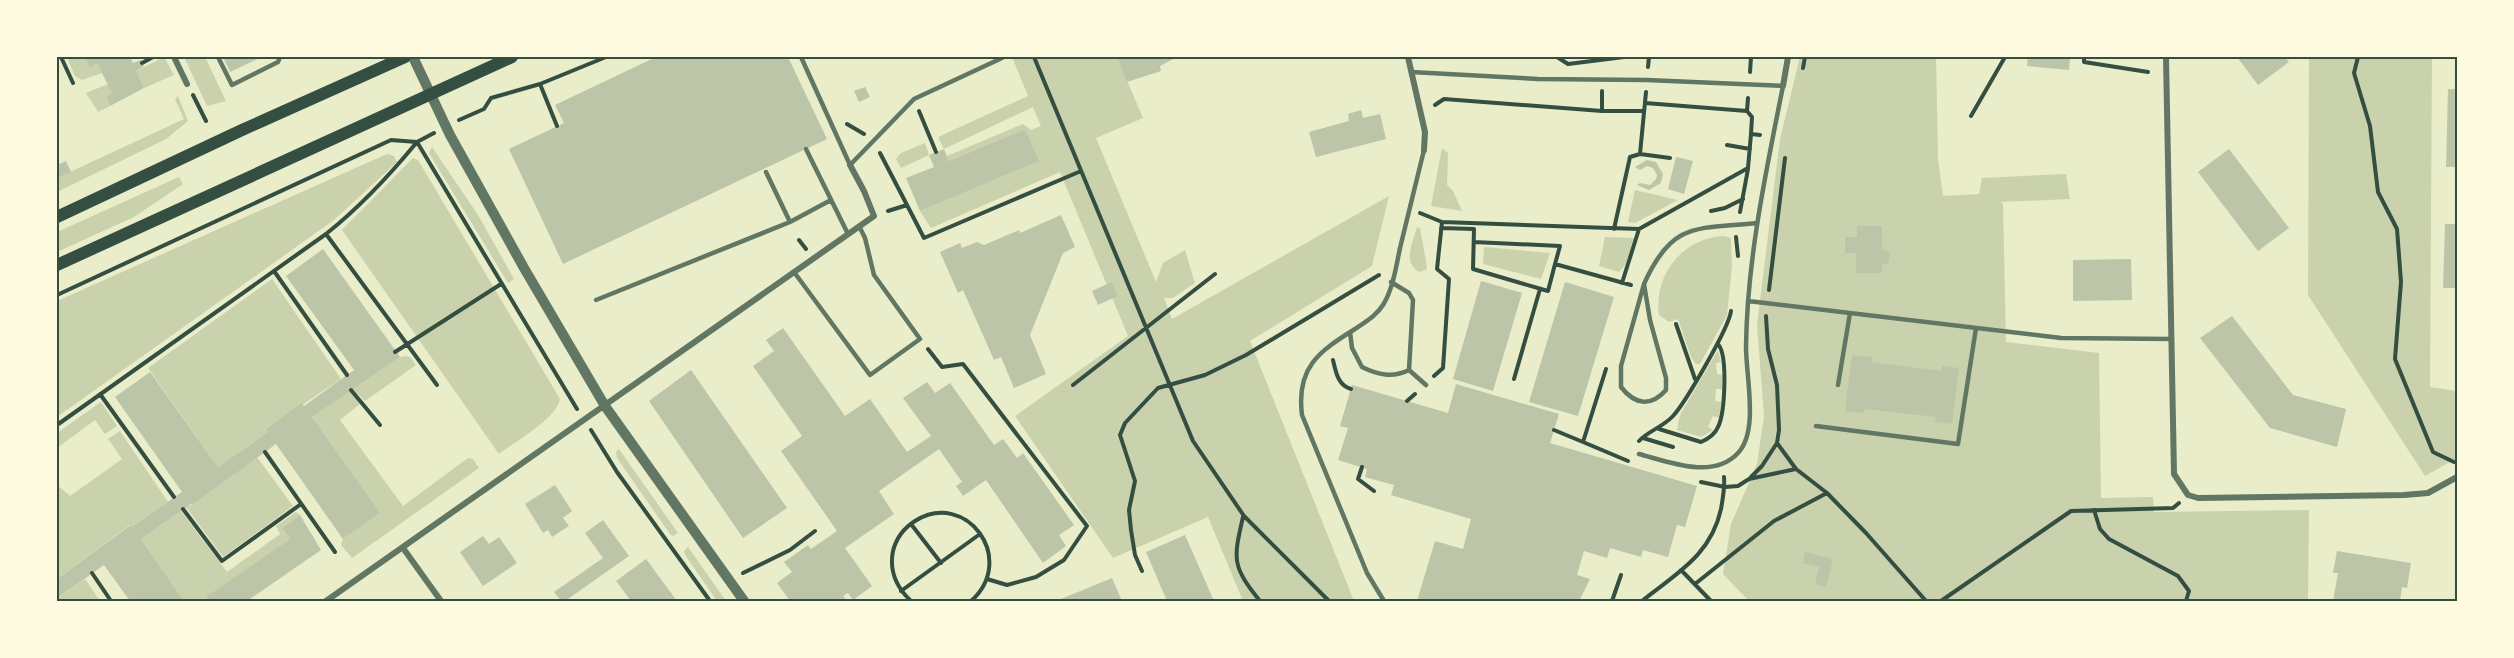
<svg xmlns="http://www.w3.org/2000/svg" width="2514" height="658" font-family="Karla,sans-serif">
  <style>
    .green { fill: #cad2ad }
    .building { fill: #bcc5a7 }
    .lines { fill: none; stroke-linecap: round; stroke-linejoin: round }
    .path { stroke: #344e41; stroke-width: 4 }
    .service { stroke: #617663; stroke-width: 4.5 }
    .minor { stroke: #617663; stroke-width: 6 }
    .tertiary { stroke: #617663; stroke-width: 10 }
    .secondary { stroke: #344e41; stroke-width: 12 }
    .neatline { fill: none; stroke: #344e41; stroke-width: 2 }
  </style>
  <rect width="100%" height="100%" fill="#e9edc9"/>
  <path class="green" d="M70 57H85L90 66 97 63 102 73 82 80 75 76 68 60Z
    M164 57 174 75 144 88 136 71Z
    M184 57H205L226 101 207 106Z
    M1012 57H1117L1143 118 1096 138 1156 282 1163 263 1185 250 1195 283 1173 298H1164L1172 319 1389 196 1372 266 1250 341 1354 601H1243L1208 517 1113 558 1015 416 1128 336 1060 172 931 228 920 211 1038 161 1025 129 949 161 947 156 1023 124 1031 130 1041 126 1033 107 944 149 938 137 1028 96Z
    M1800 57H1936L1938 159 1943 196 1979 194 1982 178 2066 174 2070 199 2000 202 2003 204 2006 342 2099 353 2101 498 2153 497 2154 512 2309 510 2308 601H1749L1723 574 1731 524 1757 464 1764 416 1757 325 1780 139Z
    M2309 57H2432L2430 387 2457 391V458L2425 476 2308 295Z
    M108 84 112 93 106 96 110 106 98 112 86 93Z
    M178 96 188 121 166 139 57 192V178L184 119 175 99Z
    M925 143 929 155 901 168 896 159 901 153Z
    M432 147 478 215 514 279 508 283 429 153Z
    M1442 148 1448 153 1447 185 1453 191 1462 211 1431 206Z
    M387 154 394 156 397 162 334 220 57 417V301Z
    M413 158 418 160 560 399C556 419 516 441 499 454L342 230Z
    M179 177 183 184 134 217 57 252V232Z
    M1635 190 1678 200 1635 223 1628 222Z
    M1417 227 1420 228 1427 267 1426 270 1419 272C1402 262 1413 243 1417 227Z
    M1724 236 1731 238 1732 266 1727 315 1700 364H1696L1691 357 1678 319 1669 322 1659 315C1653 276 1683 237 1724 236Z
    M1605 237 1634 238 1625 265 1619 272 1599 266Z
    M1484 247 1550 253 1541 279 1483 264Z
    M272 279 341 379 266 429 268 432 218 467 148 368Z
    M1718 350 1721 362 1716 363 1717 374 1722 375V389H1716L1715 401 1721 402 1719 418 1713 416 1708 427 1713 430 1701 437 1677 430 1680 415Z
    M405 356 410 357 416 365 365 401 353 389 400 357Z
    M350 390 360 404 340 420 403 506 468 458 473 459 479 468 352 558 341 545 343 539 379 513 312 417Z
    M101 402 117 426 105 434 95 420 57 448V433Z
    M120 431 168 502 132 527 130 525 57 579V485L70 496 122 459 108 439Z
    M619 449 678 533 673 536 670 534 617 458 616 452Z
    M257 457 293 506 223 557 186 507 192 505Z
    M181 511 227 572 280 534 276 526 296 512 300 515 282 528 290 539 207 597 209 601H184L141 539Z
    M688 547 726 601H717L685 555 684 551Z
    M85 579 100 601H57V598Z"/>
  <path class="building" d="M85 57H130L133 63 141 60 144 66 136 71 144 88 110 106 106 96 112 93 97 63 90 67Z
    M223 57H262L230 72Z
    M656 57H788L827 139 563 264 509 149 564 123 555 105Z
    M1117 57H1177L1160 66 1161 71 1127 82Z
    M2028 57H2070L2069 70 2027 66Z
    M2237 57H2285L2289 62 2258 85Z
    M865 87 870 97 859 102 854 91Z
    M2448 89H2457V167H2446Z
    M1361 110 1363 118 1380 114 1386 139 1316 157 1309 132 1349 121 1348 114Z
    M1025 129 1039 161 920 211 906 178 934 167 929 155 944 149 949 161Z
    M2229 149 2289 228 2258 251 2198 172Z
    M1676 157 1693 161 1684 194 1668 189Z
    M1647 160 1656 162 1663 174 1661 183 1649 190 1637 185 1640 183 1650 185 1656 179 1657 175 1653 168 1647 166 1640 170 1635 167Z
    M66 161 71 172 59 177 57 165Z
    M1061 215 1075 247 1063 253 1030 335 1046 374 1014 388 1001 357 994 360 963 290 958 293 940 252 960 243 962 248 977 242 984 245 1019 230 1020 233Z
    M2445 224H2457V288H2443Z
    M1857 226H1882V249L1890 252 1888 264H1882V273H1856V253H1845V237H1857Z
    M323 249 400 357 312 417 380 513 343 539 276 444 192 505 191 504 141 539 184 601H130L104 565 57 598V579L131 525 132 527 182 492 115 397 150 372 218 467 268 432 266 429 302 403 304 406 354 370 286 276Z
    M2131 259 2132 300 2073 301V260Z
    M1481 281 1522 293 1493 391 1453 379Z
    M1112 282 1118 296 1098 305 1092 291Z
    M1565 282 1614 297 1578 416 1529 402Z
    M2232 316 2293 395 2346 409 2337 447 2270 428 2200 338Z
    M783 328 845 416 870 399 907 452 931 436 903 398 927 382 935 393 950 383 994 445 1003 439 1017 458 1023 453 1074 525 1059 535 1066 546 1043 563 986 480 963 496 956 486 962 482 939 449 879 491 894 514 845 548 872 586 853 600 848 593 843 596 847 601H790L777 583 792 572 784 562 808 545 811 549 837 531 781 451 802 436 753 366 774 351 766 340Z
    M1852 355 1872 357 1871 362 1942 371V366L1959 368 1952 424 1935 422 1936 417 1865 409 1864 413 1845 411Z
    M691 370 787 508 743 538 649 401Z
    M1456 384 1559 414 1550 443 1697 486 1685 527 1677 525 1668 557 1643 550 1641 557 1610 548 1607 558 1584 551 1577 575 1590 579 1579 601H1417L1435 541 1463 549 1471 519 1391 495 1394 485 1365 477 1367 469 1338 460 1348 428 1340 426 1352 385 1448 413Z
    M555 485 572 511 563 518 569 526 552 537 548 530 543 533 525 504Z
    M300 515 321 550 247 601H209L206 597 290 539 282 528Z
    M603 520 629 556 565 601H561L554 592 603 558 585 533Z
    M1185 535 1214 601H1167L1146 552Z
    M483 536 489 544 499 537 517 563 483 586 460 552Z
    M2337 551 2411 563 2407 588 2402 587 2400 601H2333L2338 573H2333Z
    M1805 552 1833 559 1826 587 1815 584 1819 567 1803 563Z
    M646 559 677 601H631L616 581Z
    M1112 578 1122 601H1056Z"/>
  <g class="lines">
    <path class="path" d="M61 57 73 83
      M1034 57 1193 441 1244 516 1329 601
      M1557 57 1568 64 1624 57
      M2084 57V62L2148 72
      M2358 57 2354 73 2370 126 2378 192 2397 229 2401 282 2395 359 2433 452 2454 462
      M142 63 153 57
      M1648 67 1649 57
      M1803 68 1805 57
      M1750 72 1751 57
      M540 84 557 126
      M1602 91V111
      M193 95 206 121
      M1748 98 1747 111 1752 117 1751 134
      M1645 103 1747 111
      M1435 105 1444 99 1602 111H1644
      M919 111 936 152
      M1971 116 2005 57
      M459 120 484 109 491 98 540 84 606 57
      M847 124 864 134
      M1727 145 1750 149
      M880 153 907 205
      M1640 154 1670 158
      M888 211 907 205 924 238 1081 171
      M1711 211 1725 208 1743 199
      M1740 212 1748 169
      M1420 213 1442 222 1639 229 1748 168 1751 134 1760 135
      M1441 228 1474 229 1473 269 1548 291 1555 264 1631 285
      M1614 229 1630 157 1640 154 1646 92
      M326 234 437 385
      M1736 237 1738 256
      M799 240 806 249
      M1474 242 1560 246 1555 264
      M274 271 347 375
      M1622 283 1639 229
      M1769 290 1785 158
      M57 295 391 140 417 142 434 133
      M1676 324 1695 379
      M928 349 942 367 963 364 1087 526 1064 560 1036 577 1007 585 987 579
      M395 352 501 284
      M1333 360C1336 373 1338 385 1351 389
      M1606 369 1583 442 1628 461
      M1434 376 1443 368 1449 279 1437 269 1442 222
      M1514 379 1540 289
      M1073 385 1215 274
      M351 390 380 425
      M100 394 174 497
      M1407 401 1415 394
      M57 425 326 234C360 207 389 176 417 142L577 409
      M1659 429 1701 442C1708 439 1715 434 1718 427 1725 413 1728 355 1718 344
      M591 430 617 472 710 601
      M1554 430 1583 442
      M1643 438 1673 447
      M1639 441C1648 431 1663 427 1673 416 1685 403 1729 328 1731 311
      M1777 443 1796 469 1827 493 1866 533 1926 601
      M265 452 335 552
      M1362 467 1358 479 1374 491
      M1751 477 1762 466 1777 443 1779 430 1777 385 1768 349 1766 316
      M1701 482 1725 487 1738 486 1749 479 1796 469
      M183 509 222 561 301 504
      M2094 510 2100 529 2109 539 2178 576 2189 591 2186 601
      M1243 517C1233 560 1232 566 1260 601
      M911 524 941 563
      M1681 570 1711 601
      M1142 571 1135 555 1131 530 1129 510 1135 481 1120 435 1125 423 1158 388 1205 375 1246 355 1379 275
      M92 573 111 601
      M743 573 790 550 815 531
      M1695 584 1774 521 1827 493
      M901 591 980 534
      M911 601C896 587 889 571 893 551 896 539 904 528 915 521 966 489 1018 559 971 601
      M1612 601 1621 575
      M1642 601C1677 573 1711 555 1721 509 1723 497 1725 488 1724 477
      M1941 601 2071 511 2173 508 2179 503"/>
    <path class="service" d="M218 57 232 85 278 62 280 57
      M801 57 850 165 914 99 1002 58
      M1411 72 1538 79 1647 80 1783 86C1766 172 1747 259 1746 347 1746 377 1759 431 1738 453 1713 480 1669 462 1639 454
      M806 149 848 234
      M766 172 790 222
      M794 272 870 375 920 339 874 275 865 238 859 226
      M1391 282 1409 293 1413 300 1409 370
      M1644 284 1650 320 1666 378V390C1651 407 1635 405 1621 387V366L1644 284C1672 221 1697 229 1757 223
      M596 300 790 222 831 200
      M1748 301 2061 338 2172 339
      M1350 332 1352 348 1362 367C1378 375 1393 378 1409 370L1426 385
      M1838 385 1850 313
      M1816 426 1958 444 1976 328
      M1384 601 1367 573 1302 415C1296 368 1318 352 1355 329 1365 322 1376 316 1383 305 1393 289 1396 267 1400 248 1408 216 1416 183 1424 150"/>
    <path class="minor" d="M174 57 187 84
      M1408 57 1425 132 1424 150
      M2166 57 2174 474 2188 495 2198 498 2404 495 2428 493 2457 477
      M1783 86 1788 57
      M403 548 441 601
      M326 601 874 216 864 191 850 165"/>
    <path class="tertiary" d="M413 57 450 135 524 268 605 406 744 601"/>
    <path class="secondary" d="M57 217 242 130 405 57
      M57 265 512 57"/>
  </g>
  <rect width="2514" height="658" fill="none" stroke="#fefae0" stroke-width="117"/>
  <rect x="58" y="58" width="2398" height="542" class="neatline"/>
</svg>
